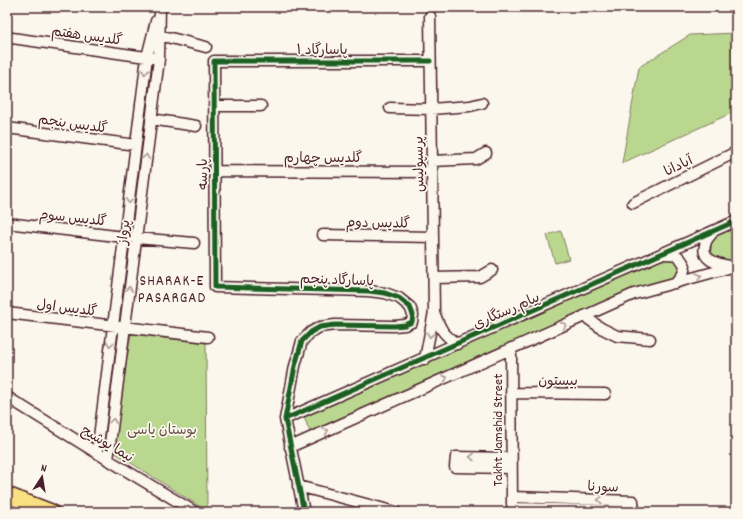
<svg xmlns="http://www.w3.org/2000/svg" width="743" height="519" font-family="Dekko,'Playpen Sans Arabic',sans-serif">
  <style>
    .green { fill: #bad790; stroke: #827b5e }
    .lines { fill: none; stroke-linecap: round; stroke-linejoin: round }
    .minor-casing { stroke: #4a1f2b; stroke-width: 13 }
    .highway-casing { stroke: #4a1f2b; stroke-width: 18 }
    .minor { stroke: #fbf7ec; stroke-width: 10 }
    .highway { stroke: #f9e181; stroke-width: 15 }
    .cycleway-casing { stroke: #fbf7ec; stroke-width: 8 }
    .cycleway { stroke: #1b5e20; stroke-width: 5 }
    .oneway { stroke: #ab9695 }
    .labels { text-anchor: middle; stroke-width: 3.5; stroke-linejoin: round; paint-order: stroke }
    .street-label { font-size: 14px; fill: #4a1f2b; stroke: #fbf7ec }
    .park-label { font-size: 14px; fill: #664d44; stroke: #fbf7ec }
    .neighbourhood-label { font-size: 15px; letter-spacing: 1px; fill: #4a1f2b; stroke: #fbf7ec }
  </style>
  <rect width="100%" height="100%" fill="#fbf7ec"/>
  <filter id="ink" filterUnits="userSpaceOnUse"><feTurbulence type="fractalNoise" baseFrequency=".025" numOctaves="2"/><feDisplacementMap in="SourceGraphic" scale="8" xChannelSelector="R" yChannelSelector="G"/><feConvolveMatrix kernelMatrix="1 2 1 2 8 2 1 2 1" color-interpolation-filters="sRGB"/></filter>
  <g filter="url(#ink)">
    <path class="green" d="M736 33V111L622 163 639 67 690 35Z
      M736 226V259C728 264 719 260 712 256 707 236 721 233 736 226Z
      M561 231 569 259 555 263 547 235Z
      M670 259C684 265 681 268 674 279L633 290 310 432 304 417 661 260Z
      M131 334 206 343 207 511 112 451Z"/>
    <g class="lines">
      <g class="minor-casing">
        <path id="minor" d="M159 35 206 47
          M12 38 153 58
          M214 106H261
          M390 108 431 109 470 106 482 103
          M151 119 196 126
          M7 128 136 145
          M432 161 476 159 486 153
          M214 171 432 172
          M633 203 736 152
          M7 223 124 237 194 243
          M713 232C711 235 707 238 706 242 699 260 717 264 730 266
          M323 235 433 237
          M663 254C676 254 679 254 685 266L683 274 676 283
          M434 278 480 277 492 270
          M434 312C440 329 443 334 457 344
          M7 313 208 337
          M584 316 601 328 617 336 650 339
          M511 348 512 504
          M425 359 434 312 430 16
          M511 393 605 394
          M7 397 97 453 195 512
          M285 419 736 221
          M290 447 634 294 732 267 736 265
          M97 453 147 57 156 21
          M108 460 159 59 160 7
          M511 468 455 467 456 457 511 458
          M298 486 396 512
          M512 508 634 511 633 501 512 497
          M304 512 285 419 295 366 302 341 311 332 320 327 335 325 394 326 405 325 412 322 413 315 410 307 399 298 385 293 368 291 215 287 214 61H430"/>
      </g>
      <g class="highway-casing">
        <path id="highway" d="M7 495 51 512"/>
      </g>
      <use href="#minor" class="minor"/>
      <use href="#highway" class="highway"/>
      <g class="cycleway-casing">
        <path id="cycleway" d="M285 419 736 221
          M304 512 285 419 295 366 302 341 311 332 320 327 335 325 394 326 405 325 412 322 413 315 410 307 399 298 385 293 368 291 215 287 214 61H430"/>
      </g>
      <use href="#cycleway" class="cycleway"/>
    </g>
    <defs><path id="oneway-chevron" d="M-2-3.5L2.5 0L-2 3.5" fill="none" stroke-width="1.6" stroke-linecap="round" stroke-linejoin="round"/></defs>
    <g class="oneway">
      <use href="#oneway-chevron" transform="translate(145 72) rotate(97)"/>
      <use href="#oneway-chevron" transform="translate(146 157) rotate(-83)"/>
      <use href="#oneway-chevron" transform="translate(129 201) rotate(97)"/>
      <use href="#oneway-chevron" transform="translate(699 276) rotate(-16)"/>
      <use href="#oneway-chevron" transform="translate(129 289) rotate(-83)"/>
      <use href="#oneway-chevron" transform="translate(564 325) rotate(-24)"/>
      <use href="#oneway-chevron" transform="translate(430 335) rotate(101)"/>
      <use href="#oneway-chevron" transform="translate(110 344) rotate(97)"/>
      <use href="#oneway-chevron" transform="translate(445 378) rotate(-24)"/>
      <use href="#oneway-chevron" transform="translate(113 421) rotate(-83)"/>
      <use href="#oneway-chevron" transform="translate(326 431) rotate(-24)"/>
      <use href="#oneway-chevron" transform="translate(472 457) rotate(-179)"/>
      <use href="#oneway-chevron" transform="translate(600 500) rotate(-178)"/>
    </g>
  </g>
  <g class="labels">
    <g class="street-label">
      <text transform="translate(87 35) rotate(8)" y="5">گلدیس هفتم</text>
      <text x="322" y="54">پاسارگاد ۱</text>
      <text transform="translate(73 123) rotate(8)" y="5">گلدیس پنجم</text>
      <text x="323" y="162">گلدیس چهارم</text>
      <text transform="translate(418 164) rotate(-91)" y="5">پرسپولیس</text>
      <text transform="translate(678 165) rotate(-26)" y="5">آپادانا</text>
      <text transform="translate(202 174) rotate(-90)" y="5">پارسه</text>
      <text transform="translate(73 217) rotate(6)" y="5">گلدیس سوم</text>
      <text transform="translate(378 222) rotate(1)" y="5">گلدیس دوم</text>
      <text transform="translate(123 232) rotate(-83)" y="5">پرواز</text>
      <text transform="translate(337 279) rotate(2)" y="5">پاسارگاد پنجم</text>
      <text transform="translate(67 307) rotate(7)" y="5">گلدیس اول</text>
      <text transform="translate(506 310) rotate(-24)" y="5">پیام رستگاری</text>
      <text x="558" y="385">بیستون</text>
      <text transform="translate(497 430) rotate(-90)" y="5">Takht Jamshid Street</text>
      <text transform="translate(108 443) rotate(31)" y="5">نیما یوشیج</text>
      <text transform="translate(603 486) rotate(2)" y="5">سورنا</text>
    </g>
    <g class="park-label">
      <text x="162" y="434">بوستان یاسی</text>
    </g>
    <g class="neighbourhood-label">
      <text x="172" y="285">SHARAK-E<tspan x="172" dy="17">PASARGAD</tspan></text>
    </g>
  </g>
  <rect width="743" height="519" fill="none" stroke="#fbf7ec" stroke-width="24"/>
  <rect x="12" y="12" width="719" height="495" fill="none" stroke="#4a1f2b" stroke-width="1.5" filter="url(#ink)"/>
  <g transform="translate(42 477) rotate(12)" stroke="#fbf7ec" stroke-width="3" paint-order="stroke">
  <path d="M0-3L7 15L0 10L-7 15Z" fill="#4a1f2b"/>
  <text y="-6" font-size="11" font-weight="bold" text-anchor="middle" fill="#4a1f2b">N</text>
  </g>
</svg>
